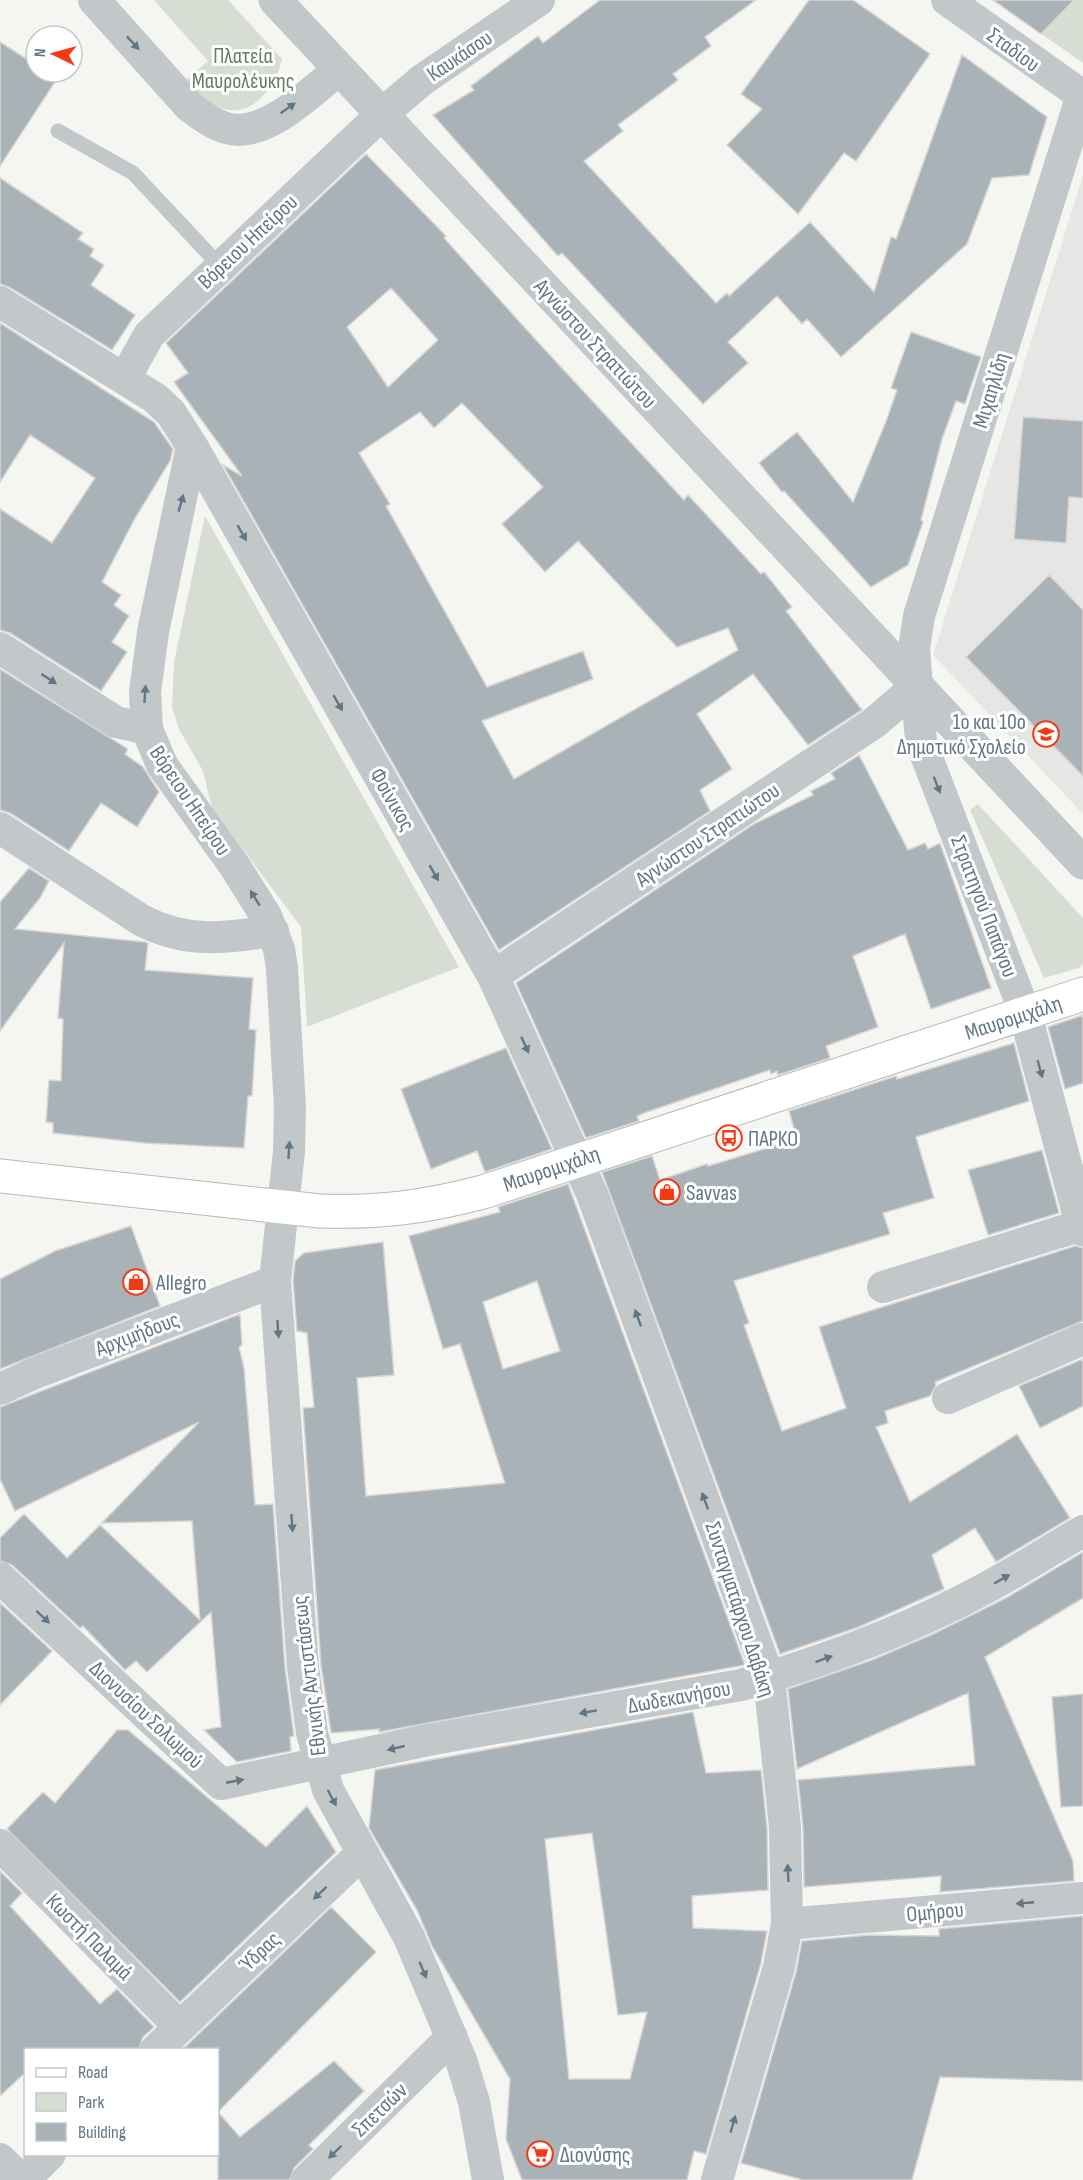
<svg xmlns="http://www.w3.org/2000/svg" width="1083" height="2180" font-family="'Sofia Sans Condensed',sans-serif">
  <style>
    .built { fill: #e6e7e5 }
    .green { fill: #d7ddd2 }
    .building { fill: #a9b2b7; stroke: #d7d6d4; stroke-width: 1.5; fill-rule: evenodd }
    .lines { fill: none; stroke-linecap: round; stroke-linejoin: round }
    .secondary-casing { stroke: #b4babe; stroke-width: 35 }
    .service { stroke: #c2c7ca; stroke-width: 15 }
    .minor { stroke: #c2c7ca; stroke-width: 32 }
    .tertiary { stroke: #c2c7ca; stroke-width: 33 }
    .secondary { stroke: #fff; stroke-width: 33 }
    .oneway { fill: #627785 }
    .labels { text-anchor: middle; stroke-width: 6; stroke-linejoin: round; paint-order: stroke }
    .street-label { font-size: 22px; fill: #627785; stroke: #fff }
    .park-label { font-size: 22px; fill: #687b61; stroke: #fff }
    .poi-label { font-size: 22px; fill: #627785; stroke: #fff; text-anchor: start }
  </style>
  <rect width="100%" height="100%" fill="#f5f5f1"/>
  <path class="built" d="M1083 175V814L933 655Z"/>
  <path class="green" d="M154 0H228L282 59C276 85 255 117 224 109 209 105 196 92 185 81L208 61Z
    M993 0H1083V63Z
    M205 516 459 967 307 1027 301 927 212 808 203 771 179 729 172 707 174 662Z
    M978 804 1083 918V964L1079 968 1044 978 970 810Z"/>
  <path class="building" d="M600 0H756L705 37 711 46 673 74 678 80 618 125 623 131 584 161 716 303 727 293 729 296 810 222 874 292 891 237 896 239 962 55 1047 117 1029 175 992 178 967 244 841 357 807 319 802 324 777 296 728 342 748 363 703 404 562 253 558 256 433 115 474 90 471 86 538 36 543 43Z
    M809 0H853L930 54 856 161 844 153 798 214 727 145 762 109 741 94Z
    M993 0H1074L1041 34Z
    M0 42 36 65V72H46L57 79 0 166Z
    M366 154 446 236 444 238 535 339 684 500 688 495 761 574 764 572 792 607 786 611 862 710 808 745 753 674 697 714 732 769 700 790 710 811 499 950 223 465 242 476 174 382 188 373 166 343ZM391 288 438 340 388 387 347 327ZM462 403 543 487 502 524 545 572 578 541 677 647 728 628 738 650 514 779 482 721 593 679 583 651 487 687 386 506 390 504 359 453 420 412 434 428Z
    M0 178 83 233 78 239 94 249 90 256 104 265 91 285 135 315 112 350 9 287 0 284Z
    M0 323 154 422 173 449 170 461 134 520 102 582 121 595 114 605 129 616 112 642 127 652 101 691 10 633 0 630V509L52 543 95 478 30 435 0 482Z
    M911 332 981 357 965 404 956 401 942 439 921 520 923 522 908 565 871 587 784 491 782 492 759 463 797 432 853 502 887 419 897 390 891 388Z
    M1023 417 1083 421V498L1069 497 1066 543 1014 539Z
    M1049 575 1083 610V776L966 657Z
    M0 669 128 749 125 754 143 767 159 792 137 827 101 803 69 851 10 813 0 810Z
    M859 755 908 850 925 843 928 849 940 843 991 988 931 1009 905 934 853 956 878 1027 826 1046 830 1058 778 1075 777 1071 771 1074 770 1070 647 1112 637 1116 639 1121 586 1138 516 983 754 824 813 795 811 791 835 779 831 773Z
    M29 868 49 881 40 898 15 929 145 942 148 943 145 970 253 978 249 1029 256 1030 252 1096H248L244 1148 145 1143 53 1133V1123L46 1122 49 1080 61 1081 63 1019 58 1018 64 943 0 1031V902Z
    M1083 1015V1083L1065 1089 1048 1027Z
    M1014 1043 1029 1101 916 1137 934 1198 883 1213 890 1234 734 1281 749 1323 744 1325 782 1431 846 1408 819 1327 1075 1246 1083 1248V1321L935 1382 936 1385 930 1396 885 1411 888 1423 876 1427 910 1502 1017 1434 1070 1518 996 1562 975 1528 932 1555 944 1589 859 1627 780 1654 602 1172 652 1156 660 1180 707 1164 708 1166 797 1139 789 1111 896 1076 897 1079Z
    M506 1048 552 1149 485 1172 477 1151 431 1169 401 1089Z
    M1042 1150 1059 1213 988 1235 968 1170Z
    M568 1184 745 1665 379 1732V1729L331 1733 321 1665 303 1408 314 1407 307 1333 297 1331 293 1281 295 1261 304 1253 383 1242 394 1375 357 1378 366 1496 505 1483 460 1344 443 1349 409 1236 500 1212 498 1207ZM537 1281 560 1351 503 1369 483 1302Z
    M131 1226 160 1306 0 1369V1279L55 1251Z
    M240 1314 242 1345 239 1347 244 1368 255 1505 273 1504 285 1668 294 1736 290 1737 291 1751 237 1762 204 1730 221 1727 211 1612 147 1672 136 1661 125 1670 83 1626 80 1628 12 1565 0 1561V1538L24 1514 67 1558 100 1525 200 1620 192 1521 102 1523 199 1422 15 1511 0 1479V1407Z
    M1083 1359V1406L1040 1428 1019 1386Z
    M1083 1552V1598L985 1657 1073 1861 1074 1881 940 1892 941 1876 804 1887 803 1827 798 1780 975 1765 968 1693 797 1769 788 1689 872 1660 933 1634 1006 1598Z
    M0 1603 52 1651 0 1705Z
    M1083 1694V1806L1061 1807 1052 1697Z
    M693 1712 706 1773 761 1770 767 1828 768 1890 692 1896 693 1928 767 1931 761 1963 706 2154 694 2151 687 2180H522L506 2139 510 2079 432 1946 417 1910 369 1828 375 1770ZM592 1833 618 2015 647 2012 630 2079H569L545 1839Z
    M117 1730H128L266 1847 307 1806 336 1852 180 2002 7 1829 43 1792 55 1803Z
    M0 1871 22 1893 10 1906 100 2004 117 1989 154 2027 143 2037 139 2049H26V2072L0 2096Z
    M331 1907 376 1952 218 2112V2049H183Z
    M1083 1916V2081L940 2077 912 2180H803L741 2163 796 1972 802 1941 869 1935 939 1936V1929Z
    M334 2061 364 2091 309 2145 313 2149 294 2168 290 2180H218V2112L240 2137Z"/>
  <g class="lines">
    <g class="secondary-casing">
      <path id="secondary" d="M0 1176 320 1211C379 1213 426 1207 483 1192L1083 994"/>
    </g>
    <path class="service" d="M58 131 133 173 220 266"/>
    <path class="minor" d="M94 0 189 106C202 116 220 130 238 130 276 129 312 90 340 69
      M947 0 1083 96
      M0 302 155 398 171 413 192 446 153 632 145 692 147 729 162 765 234 865 266 916 279 949 282 968 290 1108 289 1151 275 1281 303 1667 312 1733 328 1790 409 1937 461 2060 474 2102 488 2180
      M125 378 149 335 382 114 422 80 539 0
      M192 446 493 976 592 1194 769 1678 785 1827 787 1924 779 1967 717 2180
      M0 648 116 722 147 729
      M0 828 141 920C187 944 224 938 273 931
      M493 976 874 723 916 687
      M1025 1013 921 742 914 648 919 616 1082 95
      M883 1287 1082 1225
      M0 1389 35 1373 275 1281
      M948 1398 1083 1339
      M0 1578 221 1784 428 1740 741 1685C825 1661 908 1630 984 1589 1018 1571 1050 1550 1083 1531
      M0 1845 179 2026
      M787 1924 1083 1898
      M156 2050 362 1853
      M0 2159 21 2180
      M24 2180 50 2154
      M307 2180 452 2037"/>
    <path class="tertiary" d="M275 0 1083 863
      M1025 1013 1083 1230"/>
    <use href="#secondary" class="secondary"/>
  </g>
  <defs><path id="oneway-solid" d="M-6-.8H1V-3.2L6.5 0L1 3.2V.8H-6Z" transform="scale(1.5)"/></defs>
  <g class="oneway">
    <use href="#oneway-solid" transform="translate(133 43) rotate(47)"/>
    <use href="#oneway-solid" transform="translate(288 108) rotate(-35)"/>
    <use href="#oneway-solid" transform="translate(181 503) rotate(-74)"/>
    <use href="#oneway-solid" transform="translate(242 533) rotate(60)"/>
    <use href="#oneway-solid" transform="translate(49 679) rotate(33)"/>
    <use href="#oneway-solid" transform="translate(145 694) rotate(-86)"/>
    <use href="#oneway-solid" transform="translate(338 703) rotate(60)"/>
    <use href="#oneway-solid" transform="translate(937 785) rotate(69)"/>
    <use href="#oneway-solid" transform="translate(434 873) rotate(60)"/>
    <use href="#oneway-solid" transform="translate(255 898) rotate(-122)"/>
    <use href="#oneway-solid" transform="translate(525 1045) rotate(65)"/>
    <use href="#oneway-solid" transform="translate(1040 1069) rotate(75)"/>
    <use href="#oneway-solid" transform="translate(289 1150) rotate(-86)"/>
    <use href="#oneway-solid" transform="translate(638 1318) rotate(-110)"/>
    <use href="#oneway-solid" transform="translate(278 1329) rotate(86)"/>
    <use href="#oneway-solid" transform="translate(705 1501) rotate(-110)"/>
    <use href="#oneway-solid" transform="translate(292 1523) rotate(86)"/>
    <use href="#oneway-solid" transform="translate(1002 1579) rotate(-30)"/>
    <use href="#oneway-solid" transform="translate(43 1617) rotate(43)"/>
    <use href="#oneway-solid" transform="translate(824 1659) rotate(-20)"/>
    <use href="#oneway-solid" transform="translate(588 1712) rotate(170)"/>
    <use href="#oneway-solid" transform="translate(396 1748) rotate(167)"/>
    <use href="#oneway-solid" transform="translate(235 1781) rotate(-11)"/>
    <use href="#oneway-solid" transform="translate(332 1798) rotate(62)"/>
    <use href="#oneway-solid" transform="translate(788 1873) rotate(-93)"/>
    <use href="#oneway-solid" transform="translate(320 1893) rotate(137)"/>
    <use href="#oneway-solid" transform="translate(1025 1903) rotate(175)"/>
    <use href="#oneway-solid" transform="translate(423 1970) rotate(67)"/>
    <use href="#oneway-solid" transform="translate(733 2124) rotate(-74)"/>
    <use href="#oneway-solid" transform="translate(335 2152) rotate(136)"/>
  </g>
  <defs>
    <g id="school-ring" transform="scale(1.35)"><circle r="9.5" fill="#fff" stroke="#f23a15" stroke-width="1.5"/><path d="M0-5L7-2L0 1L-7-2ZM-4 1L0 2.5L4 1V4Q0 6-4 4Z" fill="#f23a15"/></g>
    <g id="bus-ring" transform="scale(1.35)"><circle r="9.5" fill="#fff" stroke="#f23a15" stroke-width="1.5"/><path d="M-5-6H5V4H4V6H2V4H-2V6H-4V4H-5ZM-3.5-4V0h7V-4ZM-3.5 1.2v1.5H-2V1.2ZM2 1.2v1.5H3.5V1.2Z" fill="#f23a15"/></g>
    <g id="shop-ring" transform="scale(1.35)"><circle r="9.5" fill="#fff" stroke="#f23a15" stroke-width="1.5"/><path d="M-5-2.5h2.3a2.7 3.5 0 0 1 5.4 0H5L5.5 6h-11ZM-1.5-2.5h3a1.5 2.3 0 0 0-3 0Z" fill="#f23a15"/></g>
    <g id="supermarket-ring" transform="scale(1.35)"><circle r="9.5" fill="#fff" stroke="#f23a15" stroke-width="1.5"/><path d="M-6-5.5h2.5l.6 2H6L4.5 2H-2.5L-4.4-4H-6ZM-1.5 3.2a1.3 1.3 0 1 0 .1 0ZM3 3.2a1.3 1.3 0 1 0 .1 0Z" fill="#f23a15"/></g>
  </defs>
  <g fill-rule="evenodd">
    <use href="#school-ring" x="1046" y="734"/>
    <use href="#bus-ring" x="729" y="1138"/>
    <use href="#shop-ring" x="667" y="1192"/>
    <use href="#shop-ring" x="136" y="1282"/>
    <use href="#supermarket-ring" x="540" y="2154"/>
  </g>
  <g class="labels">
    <g class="street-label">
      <text transform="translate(1014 49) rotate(36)" y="8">Σταδίου</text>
      <text transform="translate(459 55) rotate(-34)" y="8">Καυκάσου</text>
      <text transform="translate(247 241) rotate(-43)" y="8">Βόρειου Ηπείρου</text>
      <text transform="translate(596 343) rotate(47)" y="8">Αγνώστου Στρατιώτου</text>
      <text transform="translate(990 390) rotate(-73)" y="8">Μιχαηλίδη</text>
      <text transform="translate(393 799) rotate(60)" y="8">Φοίνικος</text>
      <text transform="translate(191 800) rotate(56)" y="8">Βόρειου Ηπείρου</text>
      <text transform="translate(707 834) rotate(-34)" y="8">Αγνώστου Στρατιώτου</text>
      <text transform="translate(985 906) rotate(69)" y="8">Στρατηγού Παπάγου</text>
      <text transform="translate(1013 1017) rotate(-18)" y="8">Μαυρομιχάλη</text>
      <text transform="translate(551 1168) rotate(-19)" y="8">Μαυρομιχάλη</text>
      <text transform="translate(137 1333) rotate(-21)" y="8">Αρχιμήδους</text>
      <text transform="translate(741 1609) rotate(72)" y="8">Συνταγματάρχου Δαβάκη</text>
      <text transform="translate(308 1676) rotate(-97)" y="8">Εθνικής Αντιστάσεως</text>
      <text transform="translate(679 1696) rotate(-10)" y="8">Δωδεκανήσου</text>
      <text transform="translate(147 1714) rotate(43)" y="8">Διονυσίου Σολωμού</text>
      <text transform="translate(935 1911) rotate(-5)" y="8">Ομήρου</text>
      <text transform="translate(90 1936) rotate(45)" y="8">Κωστή Παλαμά</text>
      <text transform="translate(259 1951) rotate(-43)" y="8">Ύδρας</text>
      <text transform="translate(379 2109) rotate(-44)" y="8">Σπετσών</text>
    </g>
    <g class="park-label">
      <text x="243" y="63">Πλατεία<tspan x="243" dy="25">Μαυρολέυκης</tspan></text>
    </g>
    <g class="poi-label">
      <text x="1026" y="729" text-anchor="end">1ο και 10ο<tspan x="1026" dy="25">Δημοτικό Σχολείο</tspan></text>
      <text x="748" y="1146">ΠΑΡΚΟ</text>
      <text x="686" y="1200">Savvas</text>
      <text x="156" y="1290">Allegro</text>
      <text x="560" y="2162">Διονύσης</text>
    </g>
  </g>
  <rect x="24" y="2048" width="195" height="108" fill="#ffffff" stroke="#c0c9ce" stroke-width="1.5"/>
  <rect x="36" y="2068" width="30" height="9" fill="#ffffff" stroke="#c0c9ce" stroke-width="1.5"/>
  <text x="78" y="2078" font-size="18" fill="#627785">Road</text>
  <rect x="36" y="2093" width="30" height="18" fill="#d7ddd2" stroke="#c0c9ce" stroke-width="1.5"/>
  <text x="78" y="2108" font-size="18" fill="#627785">Park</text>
  <rect x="36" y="2123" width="30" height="18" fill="#a9b2b7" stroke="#c0c9ce" stroke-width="1.5"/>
  <text x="78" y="2138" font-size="18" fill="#627785">Building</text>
  <g transform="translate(54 54) rotate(275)"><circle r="28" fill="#ffffff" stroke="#c0c9ce" stroke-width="1.5"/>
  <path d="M0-4.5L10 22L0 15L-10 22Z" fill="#f23a15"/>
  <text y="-9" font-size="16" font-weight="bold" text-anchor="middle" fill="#627785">N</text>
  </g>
</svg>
